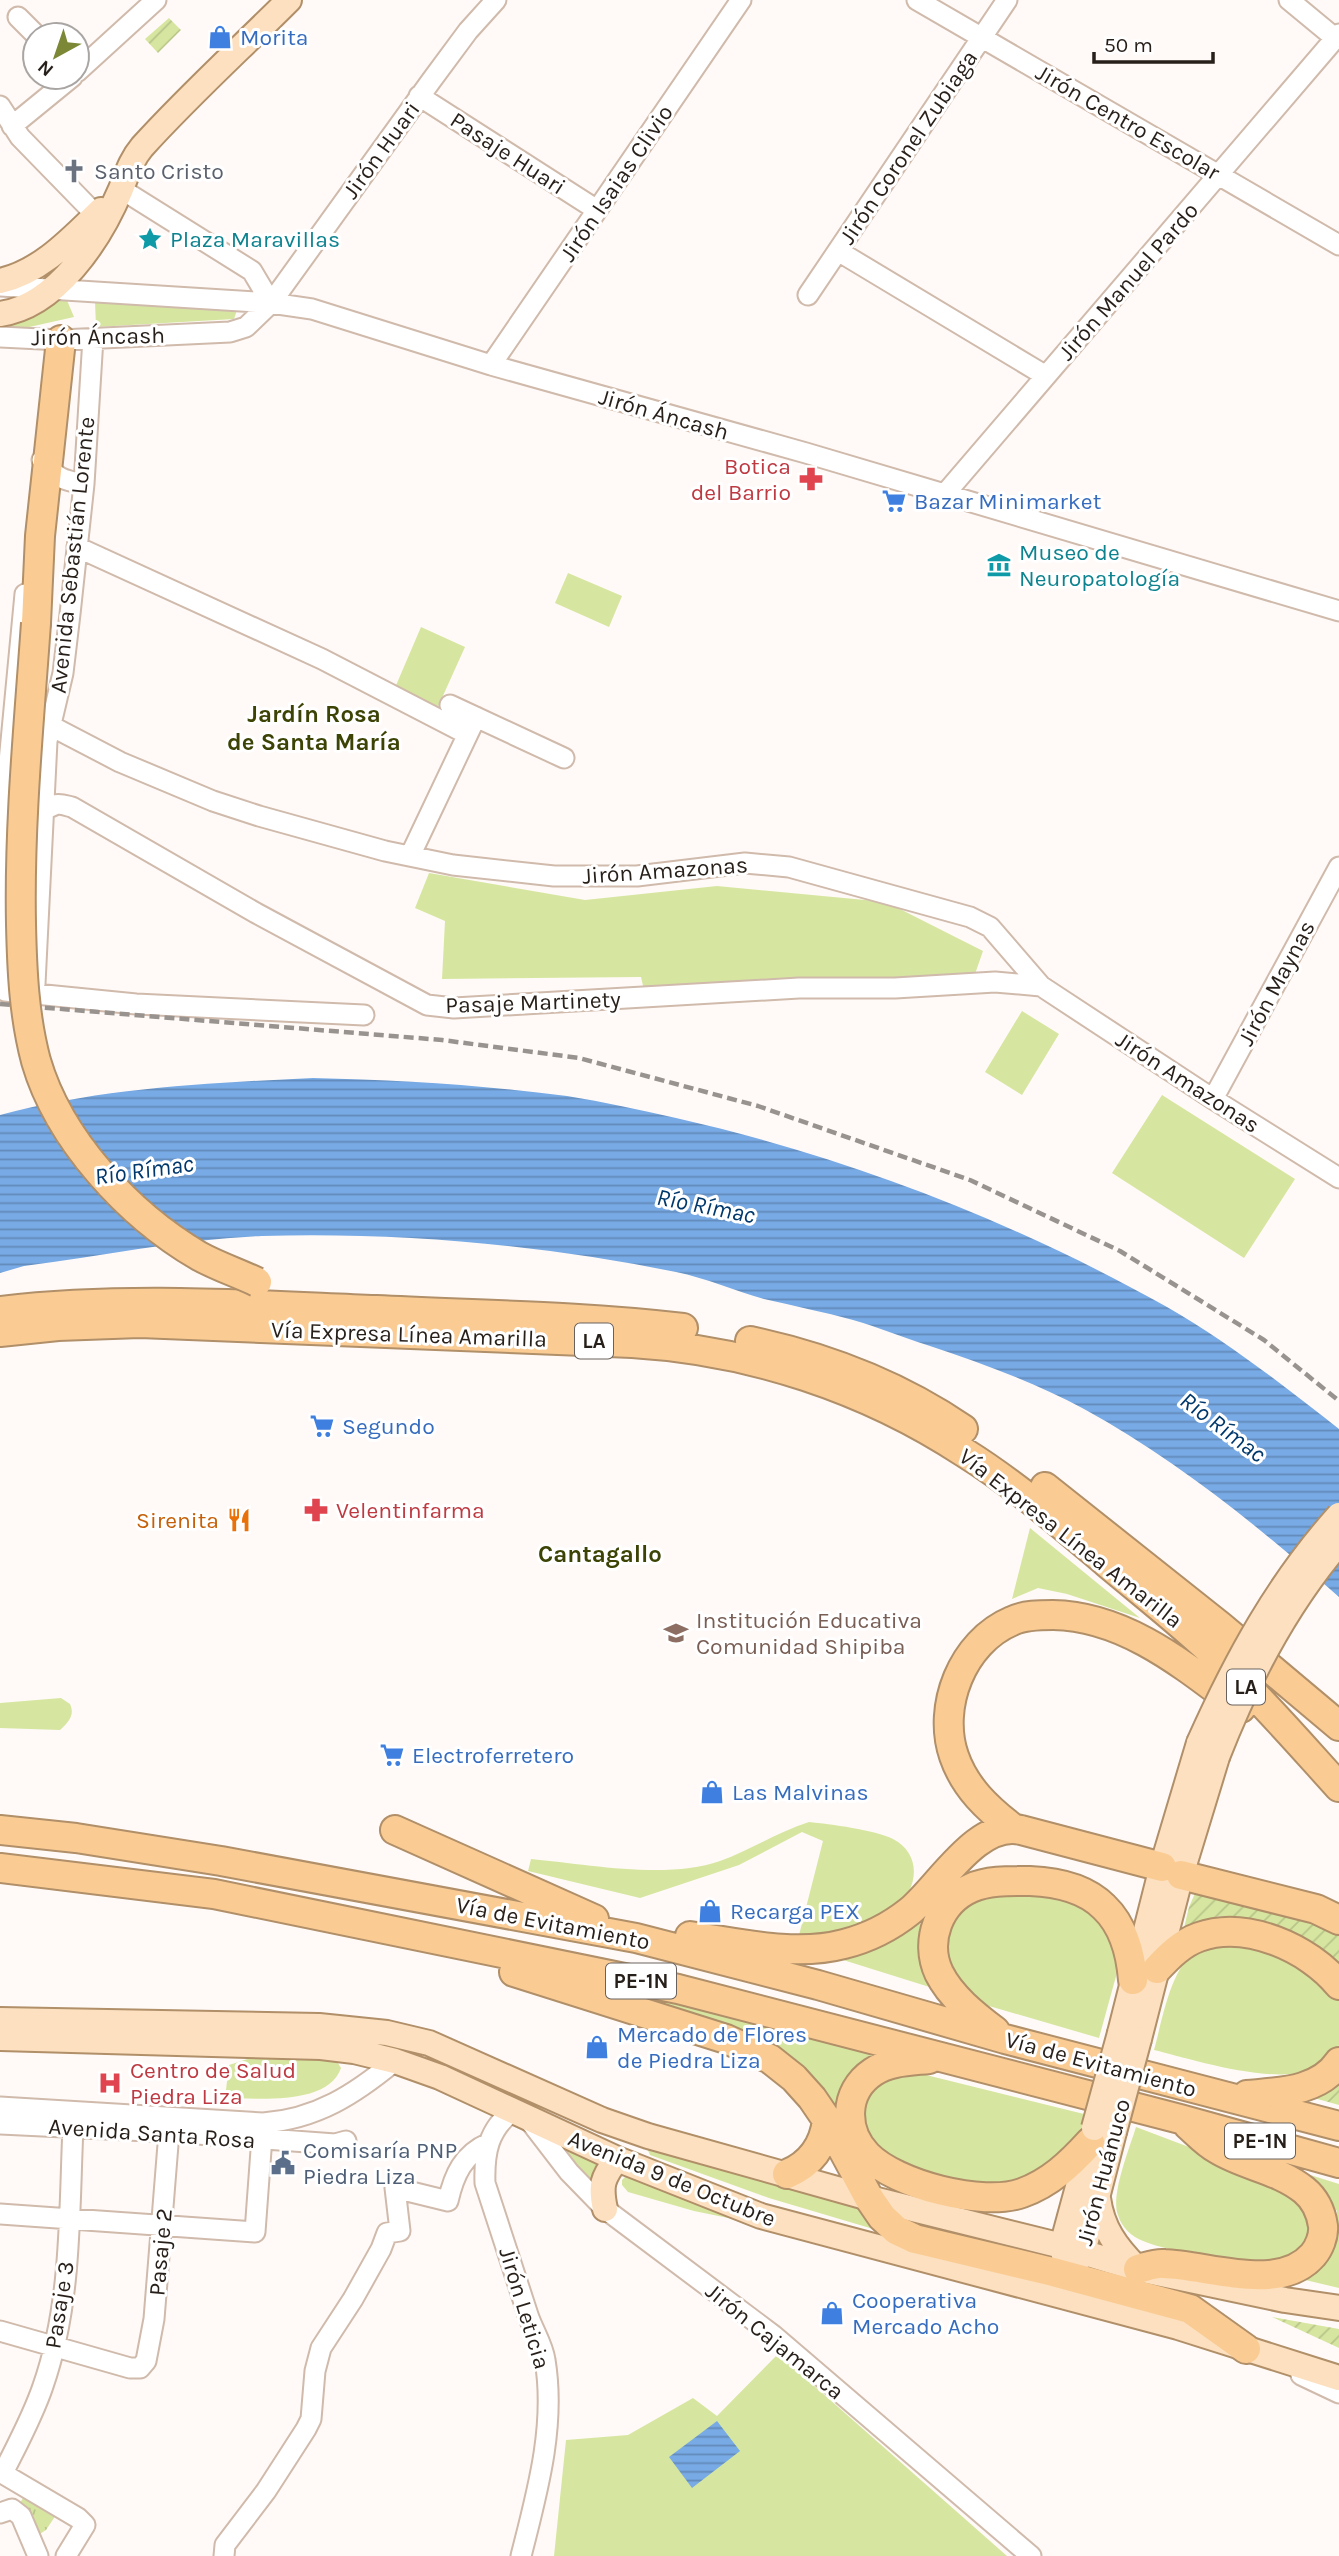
<svg xmlns="http://www.w3.org/2000/svg" width="1339" height="2556" font-family="Karla,sans-serif">
  <style>
    .grass { fill: #d6e6a0 }
    .park { fill: url(#park-tufts) }
    .garden { fill: url(#garden-furrows) }
    .water { fill: url(#water-rules) }
    .lines { fill: none; stroke-linecap: round; stroke-linejoin: round }
    .minor-casing { stroke: #d0baab; stroke-width: 23 }
    .major-casing { stroke: #b08f69; stroke-width: 28 }
    .highway-casing { stroke: #b08f69; stroke-width: 32 }
    .minor { stroke: #fff; stroke-width: 19 }
    .major { stroke: #fce0bf; stroke-width: 24 }
    .highway { stroke: #facc94; stroke-width: 28 }
    .rail { stroke: #99938f; stroke-width: 4.5; stroke-dasharray: 10 5; stroke-linecap: butt }
    .major-bridge-casing { stroke: #b08f69; stroke-width: 28; stroke-linecap: butt }
    .highway-bridge-casing { stroke: #b08f69; stroke-width: 32; stroke-linecap: butt }
    .major-bridge { stroke: #fce0bf; stroke-width: 24 }
    .highway-bridge { stroke: #facc94; stroke-width: 28 }
    .labels { text-anchor: middle; stroke-width: 6; stroke-linejoin: round; paint-order: stroke }
    .shield { fill: #fff; stroke: #68625e; stroke-width: 2 }
    .shield-label { font-size: 21px; font-weight: bold; fill: #271f19 }
    .shop-label { font-size: 23px; fill: #366cbe; stroke: #fff; text-anchor: start }
    .street-label { font-size: 23px; fill: #271f19; stroke: #fff }
    .worship-label { font-size: 23px; fill: #5b616d; stroke: #fff; text-anchor: start }
    .culture-label { font-size: 23px; fill: #0d838f; stroke: #fff; text-anchor: start }
    .health-label { font-size: 23px; fill: #be3a42; stroke: #fff; text-anchor: start }
    .food-label { font-size: 23px; fill: #c56008; stroke: #fff; text-anchor: end }
    .education-label { font-size: 23px; fill: #785e54; stroke: #fff; text-anchor: start }
    .service-label { font-size: 23px; fill: #4e5e75; stroke: #fff; text-anchor: start }
    .neighbourhood-label { font-size: 24px; font-weight: bold; fill: #3c4305; stroke: #fff }
    .water-label { font-size: 24px; font-style: italic; fill: #01386c; stroke: #fff }
  </style>
  <defs>
    <pattern id="park-tufts" width="24" height="20" patternUnits="userSpaceOnUse" patternTransform="scale(1.75)"><rect width="24" height="20" fill="#d6e6a0"/><path d="M3 7l-1-3M5 7V3M7 7l1-3M15 17l-1-3M17 17v-4M19 17l1-3" fill="none" stroke="#b8c589"/></pattern>
    <pattern id="garden-furrows" width="10" height="10" patternUnits="userSpaceOnUse" patternTransform="scale(1.75)"><rect width="10" height="10" fill="#d6e6a0"/><path d="M-1 1l2-2M0 10L10 0M9 11l2-2" fill="none" stroke="#b8c589"/></pattern>
    <pattern id="water-rules" width="6" height="5" patternUnits="userSpaceOnUse" patternTransform="scale(1.75)"><rect width="6" height="5" fill="#78aae5"/><path d="M0 2.5h6" fill="none" stroke="#628ab9"/></pattern>
  </defs>
  <rect width="100%" height="100%" fill="#fffaf7"/>
  <path class="grass" d="M66 298 74 317 25 328 0 326Z
    M95 302 237 310 234 319 96 327Z
    M568 573 622 596 609 627 555 603Z
    M421 627 465 647 437 709 394 690Z
    M429 873 585 900 717 886 886 902 983 951 975 974 644 990 641 977 442 979 445 921 415 908Z
    M1022 1011 1059 1034 1022 1095 985 1072Z
    M1162 1095 1295 1179 1244 1258 1112 1173Z
    M1030 1528 1140 1618 1067 1594 1038 1588 1012 1599Z
    M61 1698 70 1704C75 1715 69 1722 60 1730L0 1728V1703Z
    M809 1822C830 1824 875 1830 893 1839 923 1855 918 1889 895 1910 888 1916 852 1933 842 1934 828 1937 813 1935 799 1935L823 1841 802 1832 739 1865 640 1898 528 1871 531 1859C586 1864 667 1880 720 1861 750 1850 778 1832 809 1822Z
    M1008 1890 1079 1899 1111 1924 1118 1969 1099 2038 989 2006 967 1993 952 1980 943 1939 946 1926 971 1899Z
    M916 1923 926 1926 939 1990 840 1959Z
    M1221 1938 1273 1948 1339 1996C1339 2010 1339 2031 1339 2045 1321 2103 1193 2059 1154 2050 1163 2018 1170 1967 1200 1946 1206 1943 1215 1941 1221 1938Z
    M621 1989 715 2010 872 2055 850 2080 846 2133 718 2025Z
    M257 2056 336 2060 341 2068C328 2106 257 2098 225 2098L229 2065Z
    M918 2073 1088 2115 1076 2148 1018 2188 929 2178 868 2147 859 2098 881 2074Z
    M1136 2127 1281 2182 1319 2225C1312 2234 1304 2249 1295 2254 1270 2268 1170 2253 1143 2241 1131 2236 1122 2228 1118 2215 1110 2196 1130 2147 1136 2127Z
    M559 2144 600 2161 593 2185Z
    M647 2148 869 2209 890 2234 769 2198 650 2155Z
    M1288 2168 1339 2184V2288L1297 2278 1335 2230 1337 2211 1320 2190Z
    M628 2174H633L696 2204 743 2221 694 2211 628 2192 622 2185V2180Z
    M778 2354 1007 2556H554L566 2440 628 2435 693 2398 717 2416Z"/>
  <path class="park" d="M26 2492 58 2512 46 2530 35 2537 17 2509Z"/>
  <path class="garden" d="M169 18 181 30 158 53 145 39Z
    M1196 1891 1339 1929V1968C1303 1946 1260 1910 1215 1917 1204 1919 1196 1927 1184 1928L1189 1907Z
    M1339 2075V2105L1303 2095Z
    M1272 2317 1339 2329V2348Z"/>
  <path class="water" d="M313 1078C398 1080 483 1085 567 1096 604 1102 640 1110 676 1118 848 1157 1013 1221 1167 1307 1228 1342 1284 1386 1339 1429V1597C1259 1527 1177 1460 1084 1409 1034 1382 981 1363 927 1345 902 1337 878 1327 853 1320 824 1312 794 1306 764 1299 735 1291 706 1278 676 1272 540 1245 401 1232 262 1236 182 1239 104 1256 24 1266L0 1273V1115C102 1088 208 1083 313 1078Z
    M717 2421 740 2451 692 2488 669 2457Z"/>
  <g class="lines">
    <g class="minor-casing">
      <path id="minor" d="M917 0 1339 245
        M1289 0 1335 38
        M18 17 36 35
        M77 72 156 0
        M419 96 597 210
        M0 106 20 137 96 215
        M12 126 72 77
        M121 189 252 271 271 303
        M838 251 1046 376
        M0 286 271 303 312 309 491 365 806 453 1339 611
        M808 295 1007 0
        M0 337 61 340 230 332 246 327 271 303 431 81 468 31 496 0
        M491 365 741 0
        M42 460C57 478 61 480 84 484
        M944 495 1339 34
        M77 547 322 659 467 734
        M25 594 5 804C19 829 37 812 55 805 60 803 67 806 72 807L256 913 427 1005 454 1008 799 988H895L995 982 1041 986
        M450 705 564 758
        M51 726 120 762 213 801 259 816 385 851 453 865 554 876H637L745 863 789 867 970 917 990 927 1041 986 1213 1099 1339 1178
        M8 810 4 832 7 897 5 991 136 1004 364 1015
        M410 856 476 717
        M35 984 47 741 63 673 70 614 84 484 93 338
        M1213 1099 1339 867
        M0 2107 263 2123C317 2119 355 2094 395 2061
        M513 2111C488 2129 484 2154 485 2183 499 2227 514 2271 528 2315 533 2330 543 2345 545 2360 556 2426 537 2493 521 2556
        M529 2120 569 2172 605 2209 773 2335 1031 2556
        M0 2124 169 2132 335 2144 346 2141
        M0 2214 255 2232 263 2123
        M0 2331 130 2368H140L146 2361 154 2319 169 2132
        M1301 2375 1339 2393
        M0 2472 78 2518 85 2525 66 2556
        M3 2473C17 2445 33 2416 43 2386 72 2303 69 2213 73 2127
        M0 2513 12 2509 21 2516 38 2556
        M224 2556 225 2545 266 2491 306 2429 311 2419 315 2371 321 2348 353 2299 381 2249 387 2233 400 2231 395 2188 448 2201C454 2175 463 2154 489 2143"/>
    </g>
    <g class="major-casing">
      <path id="major" d="M0 281C41 272 72 238 101 210
        M0 314C57 306 100 239 121 189 127 174 131 160 142 147 188 96 240 49 289 0
        M0 2020 319 2026 387 2033 429 2043 602 2120 648 2136 869 2198 1062 2246 1138 2269 1285 2300 1339 2308
        M1120 2033 1162 1867 1199 1743
        M0 2038 321 2047 354 2051 395 2061 440 2077 617 2159 761 2216 1178 2327 1339 2378
        M1139 2039 1181 1875 1217 1757
        M1098 2198C1102 2228 1116 2247 1137 2268
        M605 2209C600 2186 602 2178 617 2159
        M1065 2260 1062 2246 1091 2139
        M1074 2266 1083 2252 1114 2132"/>
    </g>
    <g class="highway-casing">
      <path id="highway" d="M36 623 40 536 61 340
        M0 1311C125 1296 250 1305 376 1310 478 1315 581 1316 683 1328
        M0 1332 58 1326 140 1323 632 1343C750 1350 866 1388 965 1453 1016 1485 1062 1525 1107 1563 1145 1595 1184 1625 1220 1660 1262 1700 1300 1744 1339 1787
        M750 1341C825 1357 900 1386 963 1429
        M1045 1487 1220 1626 1339 1726
        M1014 1829C988 1809 965 1788 954 1756 937 1707 962 1642 1012 1621 1024 1615 1040 1615 1053 1615 1126 1616 1186 1667 1241 1708
        M0 1830 76 1838 221 1861 636 1938 818 1985 1005 2039 1339 2126
        M395 1830 594 1919
        M0 1868 214 1894 678 1989 1180 2119 1339 2163
        M1181 1875 1316 1909 1339 1920
        M690 1936C739 1943 795 1957 844 1944 868 1938 890 1927 910 1911 940 1886 977 1820 1021 1830L1162 1867
        M1157 1969C1169 1956 1182 1943 1199 1937 1246 1920 1309 1948 1339 1985
        M514 1972 726 2039 770 2059 794 2078 812 2098 827 2120 869 2198 882 2217 896 2230 915 2239 1053 2272 1190 2309 1246 2349
        M995 2031C974 2015 951 1997 939 1973 924 1941 939 1902 971 1888 989 1880 1011 1881 1030 1881 1056 1882 1085 1888 1104 1907 1123 1925 1131 1954 1133 1980
        M929 2059C911 2061 889 2061 873 2072 843 2092 844 2131 867 2155 896 2185 983 2207 1022 2193 1050 2183 1070 2164 1090 2142
        M1247 2095C1279 2092 1319 2092 1339 2062
        M787 2174C811 2164 824 2146 827 2120
        M1138 2269C1146 2267 1156 2263 1164 2264 1208 2265 1279 2294 1313 2255 1319 2248 1324 2236 1323 2226 1321 2212 1315 2199 1304 2190 1278 2169 1244 2166 1217 2149 1206 2143 1197 2133 1188 2125"/>
    </g>
    <use href="#minor" class="minor"/>
    <use href="#major" class="major"/>
    <use href="#highway" class="highway"/>
    <path class="rail" d="M0 1004 442 1040 579 1058 758 1106 970 1180 1120 1251 1264 1340 1339 1401"/>
    <g class="major-bridge-casing">
      <path id="major-bridge" d="M1199 1743C1236 1660 1278 1583 1339 1515
        M1217 1757C1247 1680 1285 1606 1339 1543
        M1094 2128 1120 2033
        M1114 2132 1139 2039"/>
    </g>
    <g class="highway-bridge-casing">
      <path id="highway-bridge" d="M36 623C29 723 19 824 21 924 22 970 24 1016 36 1061 59 1140 129 1215 199 1256 217 1266 238 1273 257 1282"/>
    </g>
    <use href="#major-bridge" class="major-bridge"/>
    <use href="#highway-bridge" class="highway-bridge"/>
  </g>
  <defs>
    <g id="shop-bare" transform="scale(1.89)"><path d="M-5-2.5h2.3a2.7 3.5 0 0 1 5.4 0H5L5.5 6h-11ZM-1.5-2.5h3a1.5 2.3 0 0 0-3 0Z" fill="#3f7fe0" stroke="#fff" stroke-width="2.5" paint-order="stroke"/></g>
    <g id="church-bare" transform="scale(1.89)"><path d="M-1.2-6h2.4v3.5h3.3v2.4h-3.3V6h-2.4V-.1h-3.3v-2.4h3.3Z" fill="#6b7280" stroke="#fff" stroke-width="2.5" paint-order="stroke"/></g>
    <g id="sight-bare" transform="scale(1.89)"><path d="M0-6L1.8-2.2L6-1.7L2.9 1.2L3.7 5.4L0 3.3L-3.7 5.4L-2.9 1.2L-6-1.7L-1.8-2.2Z" fill="#0f9aa8" stroke="#fff" stroke-width="2.5" paint-order="stroke"/></g>
    <g id="pharmacy-bare" transform="scale(1.89)"><path d="M-2-6h4v4h4v4h-4v4h-4v-4h-4v-4h4Z" fill="#e0444e" stroke="#fff" stroke-width="2.5" paint-order="stroke"/></g>
    <g id="supermarket-bare" transform="scale(1.89)"><path d="M-6-5.5h2.5l.6 2H6L4.5 2H-2.5L-4.4-4H-6ZM-1.5 3.2a1.3 1.3 0 1 0 .1 0ZM3 3.2a1.3 1.3 0 1 0 .1 0Z" fill="#3f7fe0" stroke="#fff" stroke-width="2.5" paint-order="stroke"/></g>
    <g id="museum-bare" transform="scale(1.89)"><path d="M0-6L6-3V-2H-6V-3ZM-5-1h2V3h-2ZM-1-1h2V3h-2ZM3-1h2V3H3ZM-6 4H6V6H-6Z" fill="#0f9aa8" stroke="#fff" stroke-width="2.5" paint-order="stroke"/></g>
    <g id="restaurant-bare" transform="scale(1.89)"><path d="M-5-6h1v4h1v-4h1v4h1v-4h1v5L-1.5 .5V6h-2V.5L-5-1ZM5-6V6H3V1.5H1.5Q1.5-4 5-6Z" fill="#e8710a" stroke="#fff" stroke-width="2.5" paint-order="stroke"/></g>
    <g id="school-bare" transform="scale(1.89)"><path d="M0-5L7-2L0 1L-7-2ZM-4 1L0 2.5L4 1V4Q0 6-4 4Z" fill="#8d6e63" stroke="#fff" stroke-width="2.5" paint-order="stroke"/></g>
    <g id="hospital-bare" transform="scale(1.89)"><path d="M-5-5h3v3.5h4V-5h3V5h-3V1.5h-4V5h-3Z" fill="#e0444e" stroke="#fff" stroke-width="2.5" paint-order="stroke"/></g>
    <g id="civic-bare" transform="scale(1.89)"><path d="M-.6-6.5H3V-4.5H.6V-3L4-1V1h2V6H-6V1h2V-1L-.6-3ZM-1.2 2.5V6h2.4V2.5Z" fill="#5c6f8a" stroke="#fff" stroke-width="2.5" paint-order="stroke"/></g>
  </defs>
  <g fill-rule="evenodd">
    <use href="#shop-bare" x="220" y="37"/>
    <use href="#church-bare" x="74" y="171"/>
    <use href="#sight-bare" x="150" y="239"/>
    <use href="#pharmacy-bare" x="811" y="479"/>
    <use href="#supermarket-bare" x="894" y="501"/>
    <use href="#museum-bare" x="999" y="565"/>
    <use href="#supermarket-bare" x="322" y="1426"/>
    <use href="#pharmacy-bare" x="316" y="1510"/>
    <use href="#restaurant-bare" x="239" y="1520"/>
    <use href="#school-bare" x="676" y="1633"/>
    <use href="#supermarket-bare" x="392" y="1755"/>
    <use href="#shop-bare" x="712" y="1792"/>
    <use href="#shop-bare" x="710" y="1911"/>
    <use href="#shop-bare" x="597" y="2047"/>
    <use href="#hospital-bare" x="110" y="2083"/>
    <use href="#civic-bare" x="283" y="2163"/>
    <use href="#shop-bare" x="832" y="2313"/>
  </g>
  <g class="labels">
    <g class="shield">
      <rect x="575" y="1323.5" width="38" height="35" rx="5"/>
      <rect x="1227" y="1669.5" width="38" height="35" rx="5"/>
      <rect x="606" y="1963.5" width="70" height="35" rx="5"/>
      <rect x="1225" y="2123.5" width="70" height="35" rx="5"/>
    </g>
    <g class="shield-label">
      <text x="594" y="1348">LA</text>
      <text x="1246" y="1694">LA</text>
      <text x="641" y="1988">PE-1N</text>
      <text x="1260" y="2148">PE-1N</text>
    </g>
    <g class="shop-label">
      <text x="240" y="45">Morita</text>
      <text x="914" y="509">Bazar Minimarket</text>
      <text x="342" y="1434">Segundo</text>
      <text x="412" y="1763">Electroferretero</text>
      <text x="732" y="1800">Las Malvinas</text>
      <text x="730" y="1919">Recarga PEX</text>
      <text x="617" y="2042">Mercado de Flores<tspan x="617" dy="26">de Piedra Liza</tspan></text>
      <text x="852" y="2308">Cooperativa<tspan x="852" dy="26">Mercado Acho</tspan></text>
    </g>
    <g class="street-label">
      <text transform="translate(1128 122) rotate(30)" y="8">Jirón Centro Escolar</text>
      <text transform="translate(908 147) rotate(-56)" y="8">Jirón Coronel Zubiaga</text>
      <text transform="translate(381 150) rotate(-54)" y="8">Jirón Huari</text>
      <text transform="translate(508 153) rotate(33)" y="8">Pasaje Huari</text>
      <text transform="translate(616 183) rotate(-56)" y="8">Jirón Isaias Clivio</text>
      <text transform="translate(1128 281) rotate(-49)" y="8">Jirón Manuel Pardo</text>
      <text transform="translate(98 336) rotate(-1)" y="8">Jirón Áncash</text>
      <text transform="translate(664 414) rotate(16)" y="8">Jirón Áncash</text>
      <text transform="translate(72 555) rotate(-84)" y="8">Avenida Sebastián Lorente</text>
      <text transform="translate(665 870) rotate(-4)" y="8">Jirón Amazonas</text>
      <text transform="translate(1276 983) rotate(-62)" y="8">Jirón Maynas</text>
      <text transform="translate(533 1002) rotate(-2)" y="8">Pasaje Martinety</text>
      <text transform="translate(1188 1082) rotate(33)" y="8">Jirón Amazonas</text>
      <text transform="translate(409 1334) rotate(2)" y="8">Vía Expresa Línea Amarilla</text>
      <text transform="translate(1071 1538) rotate(38)" y="8">Vía Expresa Línea Amarilla</text>
      <text transform="translate(553 1923) rotate(11)" y="8">Vía de Evitamiento</text>
      <text transform="translate(1101 2064) rotate(15)" y="8">Vía de Evitamiento</text>
      <text transform="translate(152 2133) rotate(4)" y="8">Avenida Santa Rosa</text>
      <text transform="translate(1103 2172) rotate(-75)" y="8">Jirón Huánuco</text>
      <text transform="translate(672 2178) rotate(22)" y="8">Avenida 9 de Octubre</text>
      <text transform="translate(160 2252) rotate(-85)" y="8">Pasaje 2</text>
      <text transform="translate(59 2305) rotate(-81)" y="8">Pasaje 3</text>
      <text transform="translate(525 2308) rotate(73)" y="8">Jirón Leticia</text>
      <text transform="translate(775 2341) rotate(39)" y="8">Jirón Cajamarca</text>
    </g>
    <g class="worship-label">
      <text x="94" y="179">Santo Cristo</text>
    </g>
    <g class="culture-label">
      <text x="170" y="247">Plaza Maravillas</text>
      <text x="1019" y="560">Museo de<tspan x="1019" dy="26">Neuropatología</tspan></text>
    </g>
    <g class="health-label">
      <text x="791" y="474" text-anchor="end">Botica<tspan x="791" dy="26">del Barrio</tspan></text>
      <text x="336" y="1518">Velentinfarma</text>
      <text x="130" y="2078">Centro de Salud<tspan x="130" dy="26">Piedra Liza</tspan></text>
    </g>
    <g class="food-label">
      <text x="219" y="1528">Sirenita</text>
    </g>
    <g class="education-label">
      <text x="696" y="1628">Institución Educativa<tspan x="696" dy="26">Comunidad Shipiba</tspan></text>
    </g>
    <g class="service-label">
      <text x="303" y="2158">Comisaría PNP<tspan x="303" dy="26">Piedra Liza</tspan></text>
    </g>
    <g class="neighbourhood-label">
      <text x="314" y="722">Jardín Rosa<tspan x="314" dy="28">de Santa María</tspan></text>
      <text x="600" y="1562">Cantagallo</text>
    </g>
    <g class="water-label">
      <text transform="translate(144 1170) rotate(-8)" y="8">Río Rímac</text>
      <text transform="translate(706 1206) rotate(11)" y="8">Río Rímac</text>
      <text transform="translate(1223 1427) rotate(37)" y="8">Río Rímac</text>
    </g>
  </g>
  <g transform="translate(56 56) rotate(220)"><circle r="33" fill="#ffffff" stroke="#a9a5a3" stroke-width="2"/>
  <path d="M0-5L12 26L0 18L-12 26Z" fill="#7c8835"/>
  <text y="-10" font-size="19" font-weight="bold" text-anchor="middle" fill="#271f19">N</text>
  </g>
  <path d="M1094 52v10h119v-10" fill="none" stroke="#271f19" stroke-width="3.5"/>
  <text x="1104" y="52" font-size="21" fill="#271f19" stroke="#ffffff" stroke-width="5" paint-order="stroke">50 m</text>
</svg>
